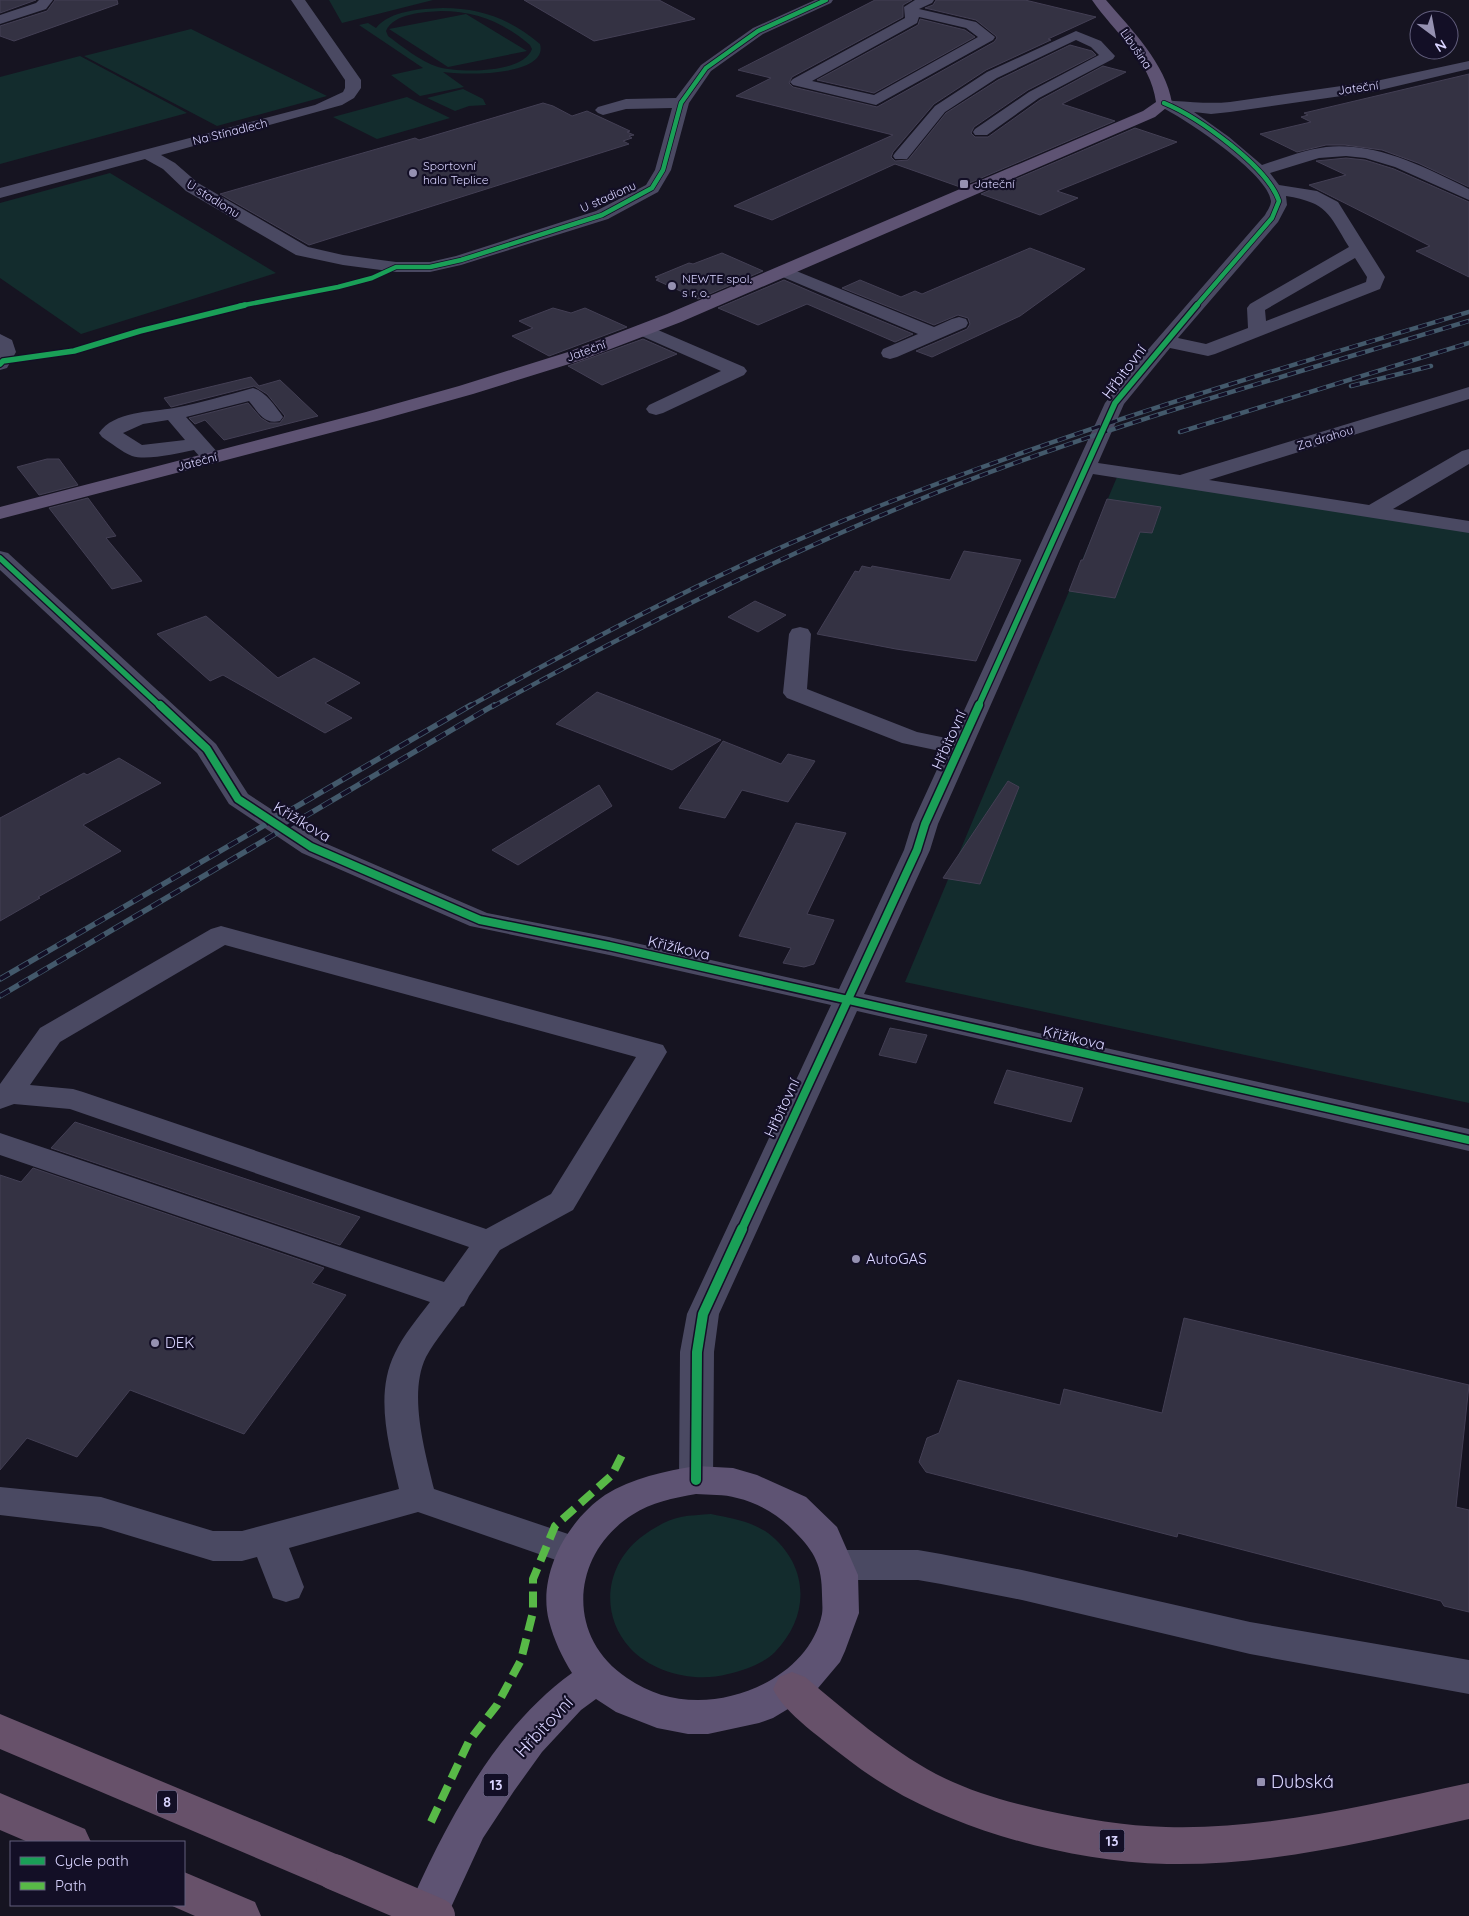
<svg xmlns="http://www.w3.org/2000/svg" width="1469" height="1916" font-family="Quicksand,sans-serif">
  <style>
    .green { fill: #132c2d; fill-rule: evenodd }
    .building { fill: #343243; stroke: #433f54 }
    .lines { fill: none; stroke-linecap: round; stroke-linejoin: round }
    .minor { fill: #4a4962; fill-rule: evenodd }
    .major { fill: #5e5373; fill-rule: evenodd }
    .highway { fill: #67516a; fill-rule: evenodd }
    .rail-far1-casing { stroke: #43596b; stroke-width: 4.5 }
    .rail-casing { stroke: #43596b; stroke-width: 5.5 }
    .rail-far1 { stroke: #130f26; stroke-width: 3; stroke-dasharray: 9; stroke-linecap: butt }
    .rail { stroke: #130f26; stroke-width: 4; stroke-dasharray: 11; stroke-linecap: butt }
    .highway-bridge { stroke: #67516a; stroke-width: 36 }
    .quiet { stroke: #58b947; stroke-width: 8; stroke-dasharray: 16 8; stroke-linecap: butt }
    .cycleway-far3-casing { stroke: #130f26; stroke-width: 6 }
    .cycleway-far2-casing { stroke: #130f26; stroke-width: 8 }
    .cycleway-far1-casing { stroke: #130f26; stroke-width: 11 }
    .cycleway-casing { stroke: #130f26; stroke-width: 13 }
    .cycleway-far3 { stroke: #1a9f57; stroke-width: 4.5 }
    .cycleway-far2 { stroke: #1a9f57; stroke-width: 5.5 }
    .cycleway-far1 { stroke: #1a9f57; stroke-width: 8 }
    .cycleway { stroke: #1a9f57; stroke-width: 10 }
    .poi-dot { fill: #9591b1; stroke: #130f26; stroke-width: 2 }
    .labels { text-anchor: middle; stroke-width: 4.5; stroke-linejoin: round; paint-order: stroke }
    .far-street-label { font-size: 12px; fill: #d9d4ff; stroke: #130f26 }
    .far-poi-label { font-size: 12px; fill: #d9d4ff; stroke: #130f26; text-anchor: start }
    .shield { fill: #130f26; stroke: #9e99be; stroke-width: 1 }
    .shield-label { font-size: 14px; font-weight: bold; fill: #d9d4ff }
    .street-label { font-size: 15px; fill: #d9d4ff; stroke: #130f26 }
    .poi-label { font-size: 15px; fill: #d9d4ff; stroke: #130f26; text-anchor: start }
    .near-street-label { font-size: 18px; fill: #d9d4ff; stroke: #130f26 }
    .near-poi-label { font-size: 18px; fill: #d9d4ff; stroke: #130f26; text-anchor: start }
  </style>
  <rect width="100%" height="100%" fill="#161421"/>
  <path class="green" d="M329 0H433L342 23Z
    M443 8C480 8 511 19 540 44 549 77 462 75 443 72L464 87 420 96 391 75 423 68 359 25 368 23 376 28C391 10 421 9 443 8ZM441 11C476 11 503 22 530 45L532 49C523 74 459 73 438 67 420 61 403 47 388 36L386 31C394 13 424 12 441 11Z
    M466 14 527 51 448 67 389 29Z
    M191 29 327 96 217 126 84 56Z
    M80 56 187 113 0 164V77Z
    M463 89 483 99 486 105 469 106 455 111 427 98Z
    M407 97 450 118 377 139 333 117Z
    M110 173 276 273 81 334 0 278V203Z
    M1117 477 1469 531V1103L905 982Z
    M711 1514C730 1518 751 1521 768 1533 809 1565 811 1615 775 1652 763 1664 744 1670 728 1674 695 1683 653 1673 630 1648 599 1614 606 1565 640 1538 652 1529 666 1520 681 1517 690 1515 701 1515 711 1514Z"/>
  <path class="building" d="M0 0H36L0 13Z
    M55 0H117L118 4 14 41 0 36V26L47 11Z
    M524 0H659L695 19 594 41Z
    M875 0H912L903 5V17L792 77 789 83 793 87 877 107 994 42 997 38 996 36 976 20 925 8 933 5 936 0H1025L1096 17 1048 39 1051 40 986 70 934 104 893 152 891 157 895 161 908 160 946 113 998 80 1070 45 1092 51 1096 55 1028 90 974 127 971 133 975 137H988L1040 100 1103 66 1126 72 1062 104 1115 121 960 187 895 164 772 220 734 206 893 135 736 96 771 78 738 70Z
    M920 19 965 30 975 37 874 93 817 80 918 25Z
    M1469 74V187L1418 163 1382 150 1345 145H1326L1297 152 1260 134 1311 122 1301 117 1308 115 1304 113Z
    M543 103 553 106 572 116 587 111 630 131 627 132 634 135 629 136 632 138 623 141 629 144 309 245 220 194 415 138 419 140Z
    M1135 128 1177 142 1057 191 1078 198 1040 215 981 194Z
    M1346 158 1365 160 1394 169 1469 202V277L1416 251 1430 246 1309 185 1346 175 1316 161Z
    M1030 248 1085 269 1020 316 932 357 916 351 967 329 970 324 968 318 958 315 934 325 842 288 860 280 901 297 915 291 922 294Z
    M722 253 763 271 698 299 656 280 659 279 655 277 689 263 693 264Z
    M784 280 821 296 913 334 895 342 807 304 758 325 718 308Z
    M553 308 571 313 585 308 627 327 549 356 512 336 533 328 519 321Z
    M643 339 677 354 602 385 568 366Z
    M251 377 259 386 280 380 318 416 224 440 205 420 195 424 189 418 248 403 261 418 269 423H280L285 416 267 394 254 386 171 407 164 398Z
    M47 459H59L78 485 39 495 17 467Z
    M88 498 116 536 106 538 142 581 112 589 49 508Z
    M1107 499 1161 507 1152 533 1140 532 1115 598 1069 591 1081 560H1083Z
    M964 551 1021 560 976 661 896 649 817 634 855 571 859 572 862 566 871 568 872 566 950 580Z
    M755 601 786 615 758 632 728 617Z
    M206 616 278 678 314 658 360 683 325 703 352 718 325 733 223 675 210 681 157 634Z
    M597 692 721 740 672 770 556 724Z
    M723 741 781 764 788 754 815 761 788 802 742 790 725 818 679 808Z
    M119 758 161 783 83 825 121 851 38 897 40 898 0 921V818L84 773 87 775Z
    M1008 781 1019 787 980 884 943 878Z
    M599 785 612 806 518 865 492 850Z
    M796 823 846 833 807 914 834 920 814 964 804 967 783 963 791 948 739 936Z
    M890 1028 927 1035 916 1063 879 1055Z
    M1007 1070 1083 1088 1071 1122 994 1103Z
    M75 1122 360 1217 340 1245 51 1148Z
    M33 1168 324 1268 312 1283 346 1295 244 1434 130 1390 77 1457 27 1438 0 1470V1175L21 1182Z
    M1184 1318 1469 1385 1456 1507 1469 1510V1612L1444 1606 1441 1601 1251 1552 1178 1533 1177 1537 926 1472 919 1462 927 1438 939 1433 958 1380 1060 1405 1064 1389 1162 1413Z"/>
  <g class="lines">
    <path class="minor" d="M39 0H53L46 9 0 24V15L36 3Z
      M291 0H305L361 80V88L354 98 342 105 161 155 175 163 198 183 308 247 343 255 396 262H430L456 256 596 211 646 185 655 170 672 108 626 109 603 115 598 113 595 110 598 107 626 99 676 98 701 65 753 28 815 0H833L831 3 763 34 711 71 689 103 671 170 658 192 608 219 461 265 430 272H396L343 265 296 255 186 191 163 169 145 159 0 198V188L315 105 343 92 345 88V80Z
      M915 0H934L932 3 919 9 976 22 995 37 993 40 876 105 793 85 790 82 793 79 905 18 904 7ZM919 17 966 28 978 37 874 95 812 81 917 23Z
      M1076 31 1101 41 1115 56 1113 59 1039 98 987 135H975L973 132 975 129 1029 92 1099 55 1091 47 1076 40 997 78 945 112 907 159H895L893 156 895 153 935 106 987 72Z
      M1469 61V69L1376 91 1230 112 1211 114 1194 112 1229 137 1262 165C1283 158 1304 150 1326 147 1377 142 1424 167 1469 189V200L1395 167 1365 158 1346 156 1319 158 1270 173 1279 185 1317 191 1338 202 1385 277 1380 289 1215 354 1208 356 1170 348 1124 404 1098 463 1180 475 1469 387V399L1209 480 1369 505 1462 451 1469 449V464L1393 509 1469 521V533L1093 474 938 824 930 850 864 994 1469 1129V1151L857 1011 719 1314 714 1352 713 1480 708 1490 696 1494 684 1490 679 1480 680 1352 687 1314 831 1005 609 955 470 926 302 853 229 804 197 753 0 570V551L8 553 216 744 248 794 320 841 487 913 609 937 839 989 904 850 912 824 945 752 902 743 787 698 783 693 789 634 792 629 800 627 808 629 811 634 807 689 917 732 951 739 1105 403 1145 353 1265 215C1267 211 1271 206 1271 201 1269 174 1183 117 1159 106L1156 103 1159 100C1165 98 1168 100 1174 101 1193 102 1211 104 1230 102L1376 81ZM1286 196C1328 203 1328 213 1349 247L1250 304 1247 308 1248 328 1206 344 1178 338 1278 222 1287 205ZM1355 258 1367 277 1366 282 1266 321 1265 310Z
      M784 266 934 327 952 319 959 317 966 319 968 323 966 327 897 357 890 359 883 357 881 353 883 349 918 334 778 275 775 271 778 267Z
      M644 324 744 367 747 371 744 375 663 413 656 415 649 413 646 409 649 405 721 371 637 334 635 330 637 326Z
      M0 334 12 340 16 352 7 368 0 370Z
      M253 388C265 391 276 407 283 417L280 421C264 425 258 412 249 401L186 417 219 454 222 458 219 462C206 466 202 459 194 450 178 453 147 461 132 456 122 452 111 443 102 437L99 433C114 411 151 412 174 408 201 403 227 395 253 388ZM168 420 185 440 142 445 123 433 143 424Z
      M221 926 663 1045 667 1052 573 1210 500 1250 469 1296 464 1306 461 1307C450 1323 436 1339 426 1357 408 1394 425 1451 434 1489L589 1541 594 1552 589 1563 576 1567 418 1512 289 1548 304 1587 299 1598 286 1602 273 1598 257 1557 242 1561H213L101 1527 0 1515V1487L101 1497 213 1531H242L399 1489C389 1445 374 1395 395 1353 404 1334 418 1318 430 1302L0 1155V1133L444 1282 469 1247 70 1109 14 1104 0 1109V1084L40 1028 211 929ZM225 945 636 1057 551 1194 486 1229 83 1092 73 1089 30 1085 60 1042Z
      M837 1550H918L941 1554 1022 1570 1250 1622 1469 1660V1694L1250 1654 1022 1600 941 1584 918 1580H837L824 1576 819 1565 824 1554Z"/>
    <path class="major" d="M1092 0H1106C1131 29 1166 64 1172 103L1155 117 681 322 582 360 473 394 380 420 0 519V507L366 412 459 386 568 352 667 314 1143 111 1156 102C1151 61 1114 32 1092 0Z
      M696 1466 733 1468 757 1475 806 1497 837 1527 858 1575 859 1613 845 1651 840 1662 813 1694 773 1718 759 1723 708 1734H688L657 1728 616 1712 596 1699 581 1710 542 1752 514 1791 483 1838 447 1916H405C443 1829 493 1730 572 1673 562 1657 554 1640 549 1621 537 1575 567 1521 605 1495 632 1478 665 1471 696 1466ZM696 1494C709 1495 724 1494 737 1498 759 1503 780 1516 795 1532 815 1552 822 1566 822 1595 822 1601 823 1608 822 1614 811 1668 750 1700 698 1700 672 1700 649 1693 627 1678 565 1637 571 1554 632 1515 652 1502 673 1498 696 1494Z"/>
    <path class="highway" d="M792 1672 805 1677C847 1712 888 1748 936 1774 969 1791 1006 1802 1043 1810 1084 1819 1125 1826 1166 1827 1268 1830 1370 1804 1469 1783V1819C1370 1841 1269 1866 1167 1864 1111 1863 1054 1852 1001 1836 944 1818 893 1795 846 1758 825 1741 784 1713 773 1689L779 1677Z
      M0 1714 348 1859 354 1872 348 1885 334 1891 320 1885 0 1749Z
      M0 1793 85 1829 91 1842H28L0 1830Z
      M184 1872 255 1902 261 1916H195L170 1905H184Z"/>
    <g class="rail-far1-casing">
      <path id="rail-far1" d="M1351 386 1431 366
        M1180 432 1469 343
        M468 707C603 632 739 561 882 505 1074 429 1272 371 1469 312
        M492 707C627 633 763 564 906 505 1088 430 1280 378 1469 321"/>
    </g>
    <g class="rail-casing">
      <path id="rail" d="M0 979 471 705
        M0 996 494 705"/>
    </g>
    <use href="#rail-far1" class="rail-far1"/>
    <use href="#rail" class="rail"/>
    <path class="highway-bridge" d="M334 1872 437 1916"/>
    <path class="quiet" d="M431 1822 469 1741 497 1705 521 1660 533 1612V1579L555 1526 612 1475 622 1455"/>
    <g class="cycleway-far3-casing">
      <path id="cycleway-far3" d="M1164 103C1198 117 1267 166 1279 201L1272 218 1196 306
        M239 306 338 287 372 278 396 267H430L461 260 602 215 652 188 663 170 681 103 706 68 758 31 826 0"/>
    </g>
    <g class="cycleway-far2-casing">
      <path id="cycleway-far2" d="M0 364 3 361 74 351 140 331 245 305
        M0 558 161 707
        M978 707 1115 403 1197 305"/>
    </g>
    <g class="cycleway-far1-casing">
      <path id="cycleway-far1" d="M160 705 207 749 238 799 311 847 480 920 609 946 1469 1140
        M741 1231 917 850 925 824 979 705"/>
    </g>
    <g class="cycleway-casing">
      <path id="cycleway" d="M696 1480 697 1352 703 1314 742 1229"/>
    </g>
    <use href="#cycleway-far3" class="cycleway-far3"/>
    <use href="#cycleway-far2" class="cycleway-far2"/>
    <use href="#cycleway-far1" class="cycleway-far1"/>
    <use href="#cycleway" class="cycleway"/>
  </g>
  <g class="poi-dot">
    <circle cx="413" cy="173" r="5"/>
    <rect x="959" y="179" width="10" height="10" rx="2.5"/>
    <circle cx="672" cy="286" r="5"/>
    <circle cx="856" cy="1259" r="5"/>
    <circle cx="155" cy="1343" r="5"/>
    <rect x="1256" y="1777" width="10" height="10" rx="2.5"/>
  </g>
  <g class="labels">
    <g class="far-street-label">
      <text transform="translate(1136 49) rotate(55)" y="4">Libušina</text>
      <text transform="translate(1358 88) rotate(-8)" y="4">Jateční</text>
      <text transform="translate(230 132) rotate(-14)" y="4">Na Stínadlech</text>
      <text transform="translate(608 197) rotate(-24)" y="4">U stadionu</text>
      <text transform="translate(213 199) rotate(32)" y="4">U stadionu</text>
      <text transform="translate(586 351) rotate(-20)" y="4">Jateční</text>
      <text transform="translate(1325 438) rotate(-17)" y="4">Za drahou</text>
      <text transform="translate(197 462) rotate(-15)" y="4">Jateční</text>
    </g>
    <g class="far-poi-label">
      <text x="423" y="170">Sportovní<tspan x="423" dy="14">hala Teplice</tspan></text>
      <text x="974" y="188">Jateční</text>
      <text x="682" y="283">NEWTE spol.<tspan x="682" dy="14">s r. o.</tspan></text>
    </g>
    <g class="shield">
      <rect x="483.5" y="1773.5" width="25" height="23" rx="4"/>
      <rect x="157" y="1790.5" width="20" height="23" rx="4"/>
      <rect x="1099.5" y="1829.5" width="25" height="23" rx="4"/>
    </g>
    <g class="shield-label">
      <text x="496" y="1790">13</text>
      <text x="167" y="1807">8</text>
      <text x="1112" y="1846">13</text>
    </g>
    <g class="street-label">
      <text transform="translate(1124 372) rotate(-53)" y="5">Hřbitovní</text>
      <text transform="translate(949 740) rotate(-66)" y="5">Hřbitovní</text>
      <text transform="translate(302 822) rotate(31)" y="5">Křižíkova</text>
      <text transform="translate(679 948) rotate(13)" y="5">Křižíkova</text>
      <text transform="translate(1074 1038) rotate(13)" y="5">Křižíkova</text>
      <text transform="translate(782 1108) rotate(-65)" y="5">Hřbitovní</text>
    </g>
    <g class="poi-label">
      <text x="866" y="1264">AutoGAS</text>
      <text x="165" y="1348">DEK</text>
    </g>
    <g class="near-street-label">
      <text transform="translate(544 1727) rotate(-47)" y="6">Hřbitovní</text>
    </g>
    <g class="near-poi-label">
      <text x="1271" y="1788">Dubská</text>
    </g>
  </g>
  <rect x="10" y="1841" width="175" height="65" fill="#130f26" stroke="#625e7d"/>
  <rect x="20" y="1857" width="25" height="8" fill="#1a9f57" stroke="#625e7d"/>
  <text x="55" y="1866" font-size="15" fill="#d9d4ff">Cycle path</text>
  <rect x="20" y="1882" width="25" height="8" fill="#58b947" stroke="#625e7d"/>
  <text x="55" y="1891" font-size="15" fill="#d9d4ff">Path</text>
  <g transform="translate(1434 35) rotate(148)"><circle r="24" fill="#130f26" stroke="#625e7d"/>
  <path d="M0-4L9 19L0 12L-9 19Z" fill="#9591b1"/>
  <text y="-8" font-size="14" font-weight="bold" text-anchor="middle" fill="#d9d4ff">N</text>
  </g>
</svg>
